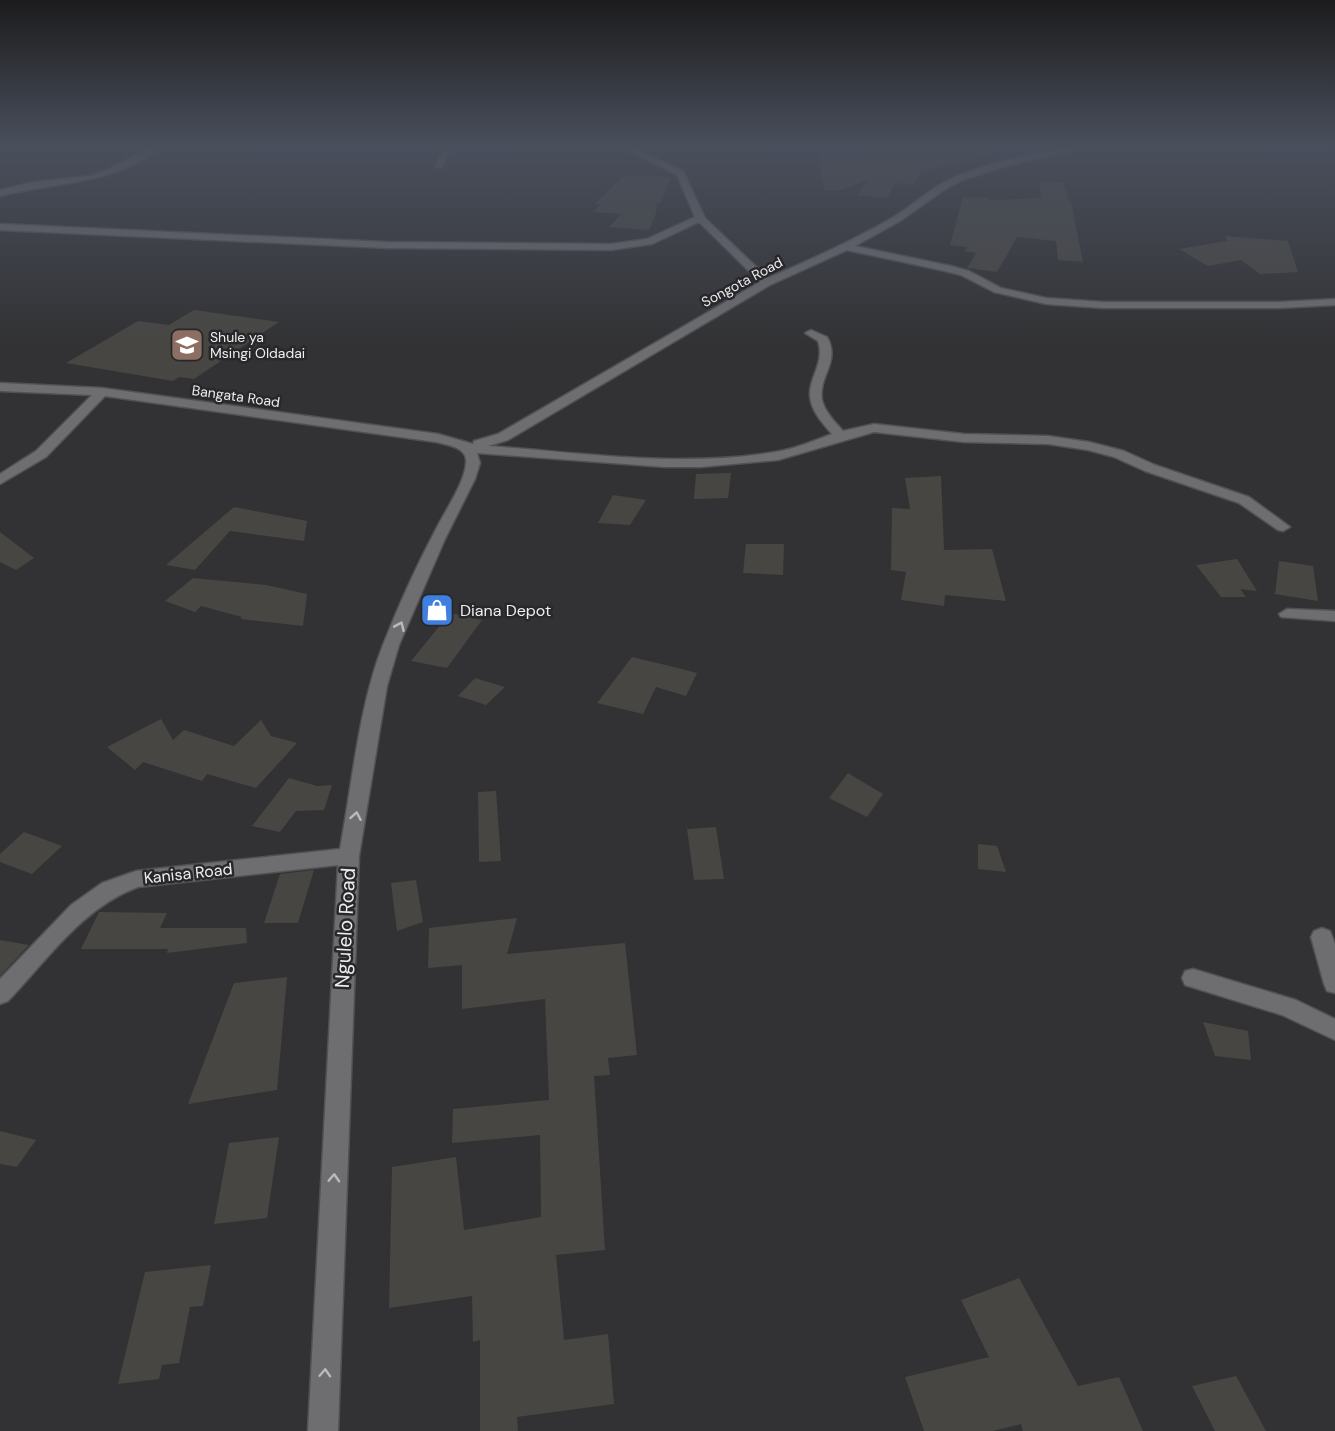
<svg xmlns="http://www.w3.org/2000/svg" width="1335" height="1431" font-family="'DM Sans',sans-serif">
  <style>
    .building { fill: #474643 }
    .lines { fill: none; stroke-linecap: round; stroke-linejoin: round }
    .minor-casing { stroke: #515153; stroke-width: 3 }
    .minor { fill: #6e6e71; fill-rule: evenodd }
    .oneway { stroke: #bababd }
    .labels { text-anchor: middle; stroke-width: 5; stroke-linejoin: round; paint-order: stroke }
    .far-street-label { font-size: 14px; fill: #ededef; stroke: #28282a }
    .far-poi-label { font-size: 14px; fill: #ededef; stroke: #28282a; text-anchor: start }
    .poi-label { font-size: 16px; fill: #ededef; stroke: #28282a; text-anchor: start }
    .street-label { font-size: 16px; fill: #ededef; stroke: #28282a }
    .near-street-label { font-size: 20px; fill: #ededef; stroke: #28282a }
  </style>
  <rect width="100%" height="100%" fill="#323234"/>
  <path class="building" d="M891 146 920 157 922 146H989L990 156 921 171 913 185 896 183 887 198 857 195 868 180 839 191 824 190 819 153 865 152Z
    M624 175 671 177 660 203 657 202 656 213 649 230 609 227 621 214 593 212 601 204H595Z
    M1039 181 1064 183 1068 199 1071 202 1083 262 1058 260 1056 241 1017 237 997 272 967 268 976 253 964 251 967 247 950 245 963 197 989 198 990 200 1041 198Z
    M1225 236 1288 241 1298 272 1260 274 1241 260 1208 266 1179 249 1227 241Z
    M194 310 279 322 194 379 179 377 173 381 66 363 138 321 169 325Z
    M731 473 728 498 694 499 696 474Z
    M941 476 944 550 992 549 1006 601 945 595 944 606 901 600 906 572 891 570 892 508 910 509 905 478Z
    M613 495 646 500 630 525 598 523Z
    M234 507 307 521 304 541 230 531 195 570 166 565Z
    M0 532 34 558 16 570 0 562Z
    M746 544H784L783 575 743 573Z
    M1237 559 1257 591 1240 589 1246 597H1221L1196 565Z
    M1279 561 1313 566 1318 601 1275 594Z
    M193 578 266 585 307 594 303 626 241 619 242 617 201 606 195 612 165 601Z
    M450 613 482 620 447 668 411 661Z
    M632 657 678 668 697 673 686 696 656 687 643 714 597 703Z
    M475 678 505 687 486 705 458 696Z
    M161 719 173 740 184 730 234 746 261 720 271 736 297 743 256 788 207 774 202 781 143 762 135 770 107 747Z
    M848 773 883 794 867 817 829 798Z
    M289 778 317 786 332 785 324 810 296 811 280 832 252 826Z
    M496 791 501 861 479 862 478 792Z
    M716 827 724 879 694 880 687 829Z
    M24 832 62 846 32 874 0 862V854Z
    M978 844 997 846 1006 872 978 869Z
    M314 870 298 923H264L280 874Z
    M416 880 423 922 397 931 391 883Z
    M99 912 167 913 160 928H246L247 943 167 953 168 949H81Z
    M517 918 507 954 625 943 637 1055 608 1058 610 1075 594 1076 605 1250 556 1255 564 1340 608 1334 614 1404 517 1417 518 1431H480V1340L473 1342 472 1296 389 1308 392 1167 456 1157 464 1230 541 1217 540 1135 452 1143 453 1109 549 1100 545 999 462 1009V965L428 968 429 928Z
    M0 940 29 945 0 976Z
    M287 977 277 1090 188 1104 234 983Z
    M1203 1022 1248 1031 1251 1060 1215 1056Z
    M0 1131 36 1140 17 1167 0 1164Z
    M279 1137 267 1218 214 1224 229 1143Z
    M211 1265 203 1306 190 1307 179 1363 162 1365 159 1379 118 1384 145 1272Z
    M1019 1278 1078 1386 1119 1377 1143 1431H1023L1021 1424 993 1431H924L905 1377 989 1357 961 1300Z
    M1236 1376 1266 1431H1215L1192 1386Z"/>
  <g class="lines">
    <g class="minor-casing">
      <path id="minor" d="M152 146H162C116 185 55 182 0 196V190L33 182 90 176 109 169Z
        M444 146H452L442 167H436Z
        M620 146H630L683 171 705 218 768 278C810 260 852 241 892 218 909 208 924 194 941 184 972 166 1056 146 1092 146L1006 166 965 179 947 188 900 221 855 246 951 266 969 271 1001 288 1046 298 1103 302H1279L1335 299V305L1279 308H1103L1046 304 994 292 961 275 945 271 847 250 770 285 508 440 488 446C583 453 681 468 775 452 795 449 813 441 832 434 824 425 814 414 811 402 805 380 826 365 818 341L805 333 811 330 827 337C841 362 818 376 822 400 825 412 835 422 843 431L874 424 964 434 1048 436 1089 442 1124 451 1155 465 1249 497 1290 527 1283 531 1278 530 1239 503 1145 471 1114 457 1088 450 1048 444 964 442 874 432 778 460 700 467H665L477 453 480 463 475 479 445 539 399 645 387 686 359 856 338 1431H308L338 865 138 887C83 907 47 960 8 1001L0 1004V979L71 905 102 883 136 871 340 849C352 785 359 705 383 645 398 607 415 569 434 533 443 514 465 483 466 463 468 447 447 445 436 442L105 396 46 457 0 484V474L36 451 92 395 0 391V383L102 388 438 434 473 444 474 441 498 434 760 282 699 222 652 244 611 250 387 248 0 230V224L387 242 611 244 647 239 695 217 677 175Z
        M1287 609 1335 611V621L1281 617 1279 614Z
        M1322 928 1330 931 1335 944V993L1327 991 1324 984 1311 937 1314 931Z
        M1193 969 1296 1000 1335 1019V1040L1282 1015 1185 985 1182 978 1185 971Z"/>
    </g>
    <use href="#minor" class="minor"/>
  </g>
  <defs><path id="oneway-chevron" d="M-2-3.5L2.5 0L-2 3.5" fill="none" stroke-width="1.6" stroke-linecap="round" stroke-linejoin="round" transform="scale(1.5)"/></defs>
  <g class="oneway">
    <use href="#oneway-chevron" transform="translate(400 626) rotate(-66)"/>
    <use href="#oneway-chevron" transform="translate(356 816) rotate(-80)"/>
    <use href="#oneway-chevron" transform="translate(334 1178) rotate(-87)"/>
    <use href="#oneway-chevron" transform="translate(325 1373) rotate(-87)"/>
  </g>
  <linearGradient id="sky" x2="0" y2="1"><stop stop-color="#1c1c1d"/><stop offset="0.42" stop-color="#494f5c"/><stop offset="1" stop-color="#494f5c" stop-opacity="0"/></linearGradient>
  <rect width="1335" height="346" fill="url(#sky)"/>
  <defs>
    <g id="school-square" transform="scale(1.725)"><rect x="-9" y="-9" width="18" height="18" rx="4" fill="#8d6e63" stroke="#28282a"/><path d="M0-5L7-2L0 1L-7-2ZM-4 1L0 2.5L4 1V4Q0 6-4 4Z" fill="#fff"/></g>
    <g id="shop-square" transform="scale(1.725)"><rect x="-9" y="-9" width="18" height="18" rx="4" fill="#3f7fe0" stroke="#28282a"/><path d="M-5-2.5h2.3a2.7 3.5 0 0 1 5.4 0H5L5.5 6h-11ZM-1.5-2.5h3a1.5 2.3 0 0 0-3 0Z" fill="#fff"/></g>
  </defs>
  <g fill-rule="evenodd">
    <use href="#school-square" x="187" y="345"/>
    <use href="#shop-square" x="437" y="610"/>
  </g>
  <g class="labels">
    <g class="far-street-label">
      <text transform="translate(742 282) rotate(-28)" y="5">Songota Road</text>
      <text transform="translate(236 396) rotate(8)" y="5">Bangata Road</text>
    </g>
    <g class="far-poi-label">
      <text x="210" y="342">Shule ya<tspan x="210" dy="16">Msingi Oldadai</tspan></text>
    </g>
    <g class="poi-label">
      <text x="460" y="616">Diana Depot</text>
    </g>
    <g class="street-label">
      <text transform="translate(188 873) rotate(-6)" y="6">Kanisa Road</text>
    </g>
    <g class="near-street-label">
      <text transform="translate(345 928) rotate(-87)" y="7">Ngulelo Road</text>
    </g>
  </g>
</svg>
